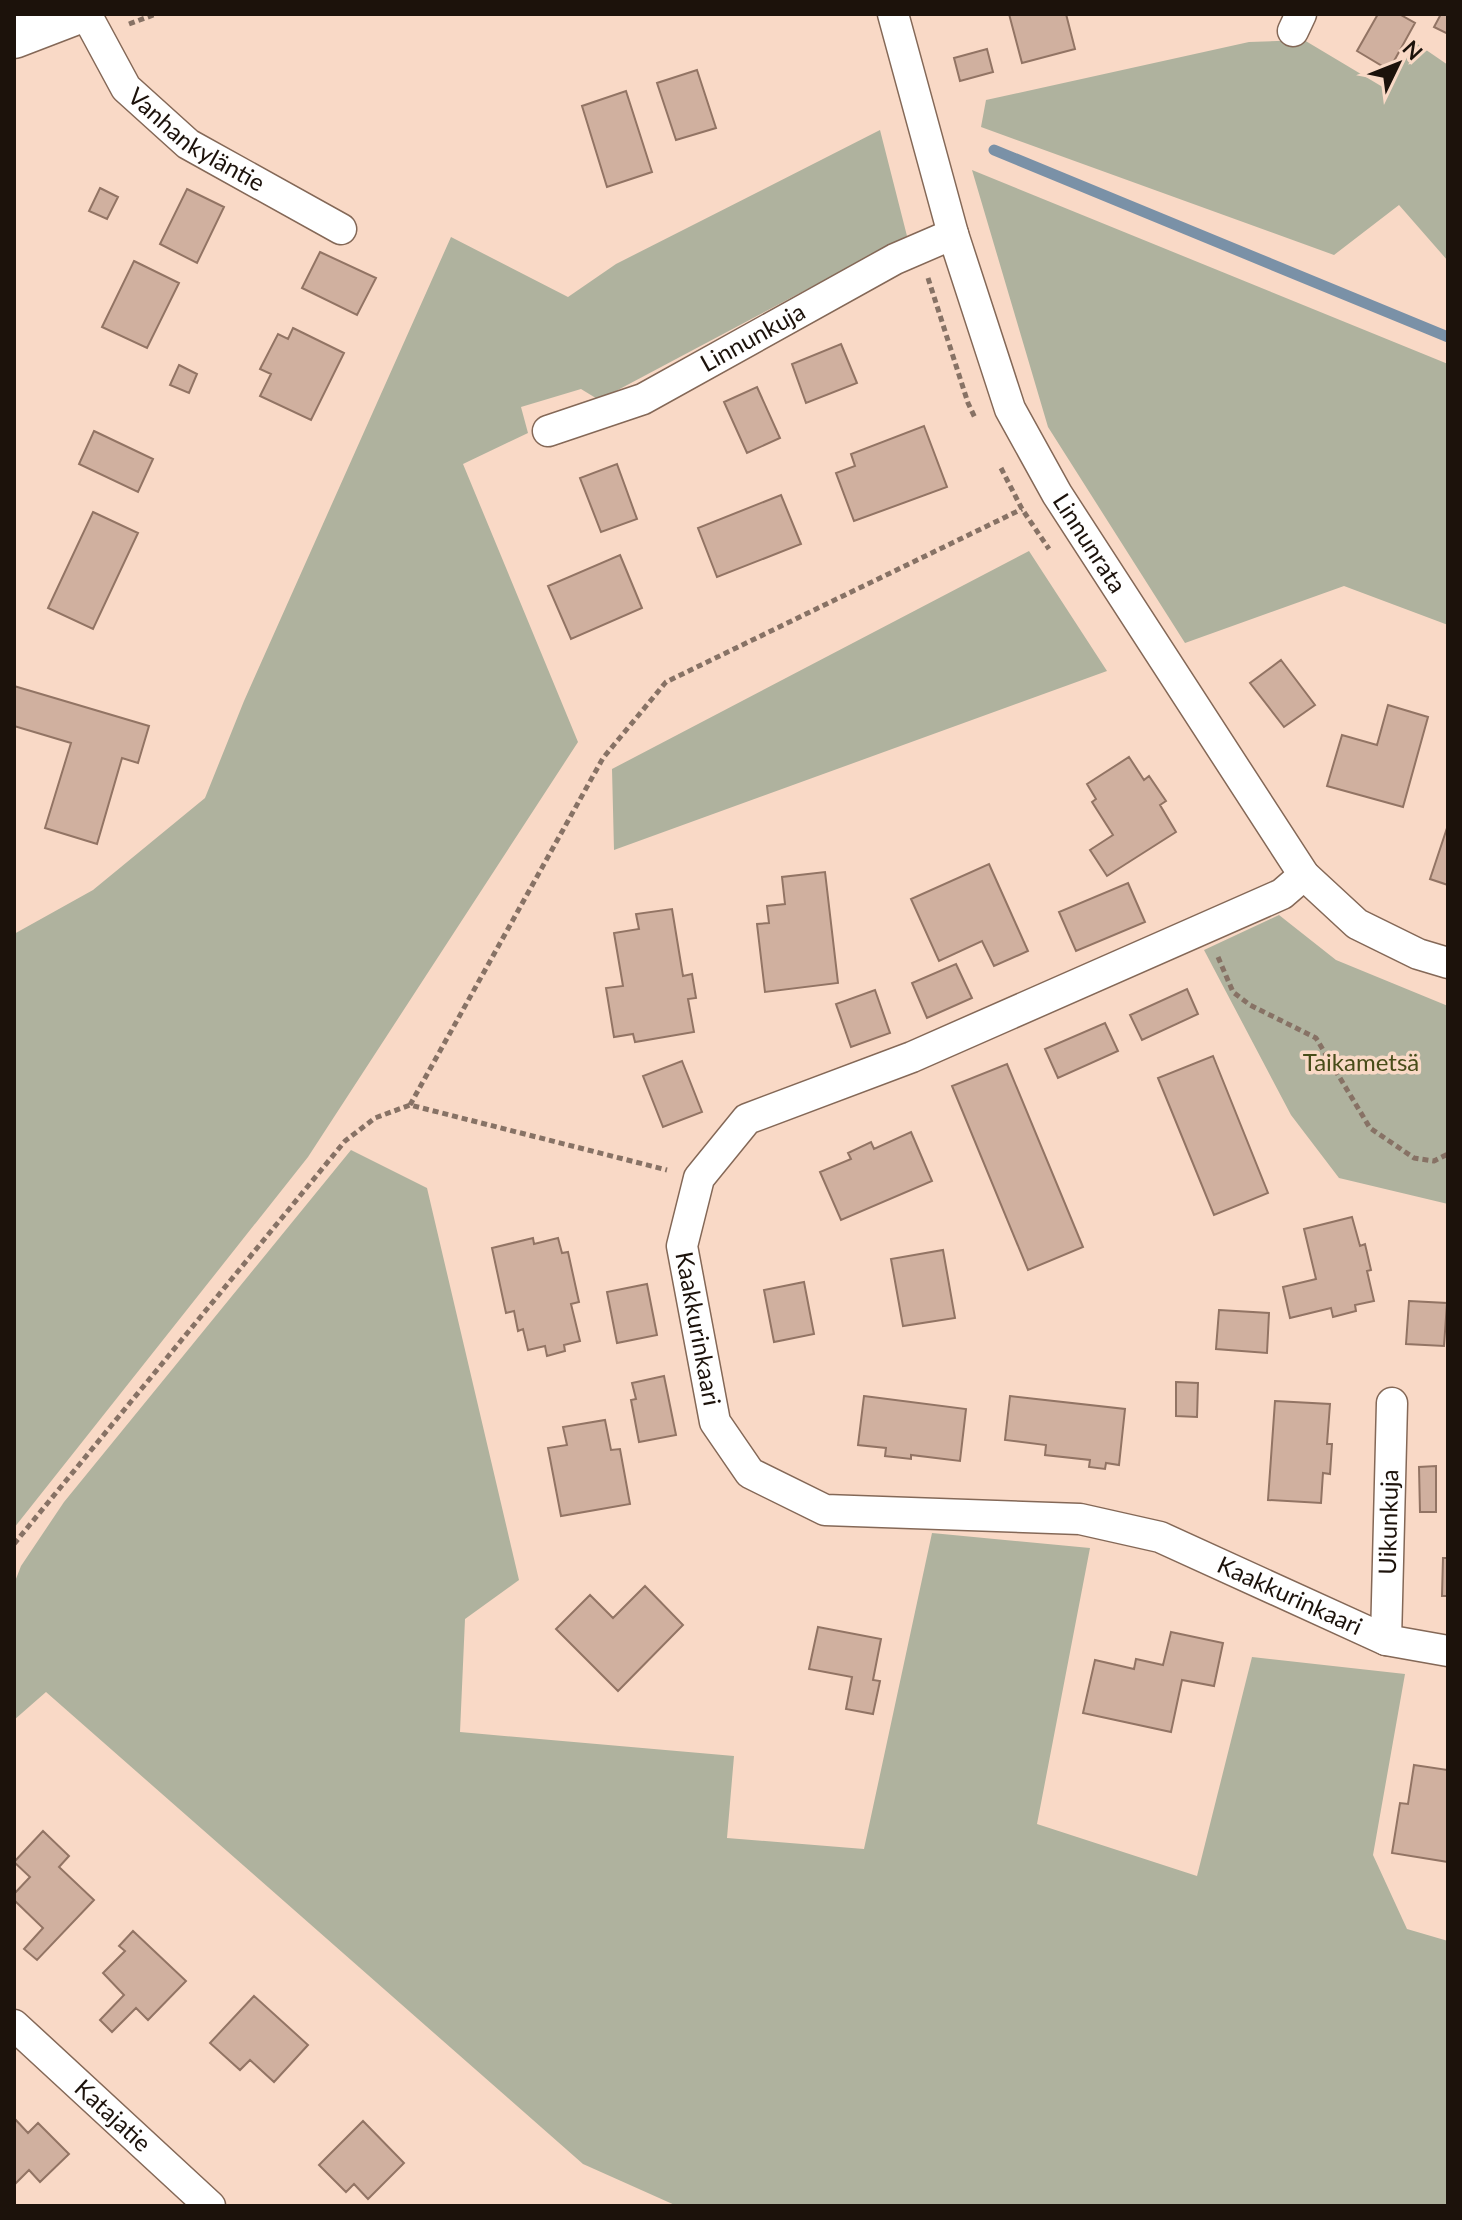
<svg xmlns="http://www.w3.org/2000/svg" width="1462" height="2220" font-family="Lato,sans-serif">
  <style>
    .green { fill: #afb29e }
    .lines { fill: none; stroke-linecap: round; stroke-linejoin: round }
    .stream { stroke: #7a91a7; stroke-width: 11 }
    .building { fill: #d0b09f; stroke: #927464; stroke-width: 2 }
    .street-casing { stroke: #846857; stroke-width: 33 }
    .secondary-casing { stroke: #846857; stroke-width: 45 }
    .path { stroke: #877265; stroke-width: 5; stroke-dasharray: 6 4; stroke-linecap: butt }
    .street { stroke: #fff; stroke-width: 30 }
    .secondary { stroke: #fff; stroke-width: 42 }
    .labels { text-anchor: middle; stroke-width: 7; stroke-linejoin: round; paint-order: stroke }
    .street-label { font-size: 24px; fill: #1c120b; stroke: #f9d9c6 }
    .park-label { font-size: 24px; fill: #484c19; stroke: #f9d9c6 }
  </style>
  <rect width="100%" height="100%" fill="#f9d9c6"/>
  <path class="green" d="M1304 40 1386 89 1416 43 1448 65V261L1399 205 1334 255 981 127 986 100 1249 42Z
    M880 130 907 236 599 400 581 389 521 407 528 433 463 464 578 742 308 1157 14 1528V934L93 890 205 798 244 701 451 237 568 297 616 264Z
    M972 170 1448 364V625L1344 586 1185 643 1048 427Z
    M1029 551 1107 671 614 850 612 769Z
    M1279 915 1336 960 1448 1006V1204L1339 1178 1291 1115 1204 950Z
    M351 1150 427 1188 519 1580 465 1619 460 1732 734 1756 727 1838 864 1849 932 1533 1090 1548 1037 1824 1197 1876 1252 1657 1405 1674 1373 1855 1407 1929 1448 1941V2206H677L583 2164 46 1692 14 1720V1584L21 1566 64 1502Z"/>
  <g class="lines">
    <path class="stream" d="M994 150 1448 337"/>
  </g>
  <path class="building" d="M1009 14H1066L1075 49 1022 63Z
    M1378 14H1399L1415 23 1389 70 1357 51Z
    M1441 14H1448V34L1434 27Z
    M987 49 993 72 960 81 954 58Z
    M697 70 716 128 676 140 657 83Z
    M626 91 652 172 607 187 582 106Z
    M100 188 118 197 107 219 89 211Z
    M187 189 224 207 197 263 160 244Z
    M320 252 376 278 357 315 302 288Z
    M134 261 179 283 147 348 102 327Z
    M293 328 344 353 311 420 260 396 271 374 260 369 278 334 288 339Z
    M841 344 857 383 806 403 792 364Z
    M179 365 197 374 189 393 170 385Z
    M757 387 780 438 747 453 724 402Z
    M924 426 947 487 854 521 836 473 855 466 851 454Z
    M94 431 153 459 138 492 79 464Z
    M617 464 637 519 601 532 580 478Z
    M781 495 801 544 717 577 698 528Z
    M93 512 138 533 93 629 48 608Z
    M620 555 642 608 571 639 548 586Z
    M1281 660 1315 705 1284 727 1250 683Z
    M14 686 149 726 138 763 122 758 97 844 45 828 71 743 14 726Z
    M1388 705 1428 717 1403 807 1327 786 1342 735 1377 745Z
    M1129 757 1144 780 1149 776 1166 801 1160 805 1176 832 1107 876 1090 850 1113 835 1092 802 1096 799 1087 784Z
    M1448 825V885L1430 879Z
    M989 864 1028 951 994 966 982 941 939 961 911 899Z
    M825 872 838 983 765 992 757 924 769 923 767 906 785 904 782 877Z
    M1128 883 1145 922 1076 951 1059 912Z
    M672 909 683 976 692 974 696 998 688 999 694 1032 635 1042 633 1034 614 1037 606 988 623 986 614 933 639 929 636 914Z
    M956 964 972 998 927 1018 912 983Z
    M1187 989 1198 1014 1142 1040 1130 1015Z
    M875 990 890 1033 851 1047 836 1004Z
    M1105 1023 1118 1051 1058 1078 1045 1049Z
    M1213 1056 1268 1193 1214 1215 1158 1078Z
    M682 1061 702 1112 663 1127 643 1076Z
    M1007 1064 1083 1247 1028 1270 952 1086Z
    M911 1132 932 1181 841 1220 820 1172 851 1159 848 1153 871 1142 874 1149Z
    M1352 1217 1360 1246 1365 1244 1371 1270 1367 1271 1374 1301 1355 1305 1356 1311 1333 1317 1331 1308 1290 1318 1283 1287 1316 1279 1304 1229Z
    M533 1238 534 1244 558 1238 562 1253 568 1252 579 1302 571 1304 580 1341 564 1345 565 1351 547 1356 545 1346 528 1350 523 1329 518 1331 514 1311 506 1313 492 1248Z
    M943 1250 955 1318 903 1326 891 1259Z
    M804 1282 814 1334 774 1342 764 1290Z
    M647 1284 657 1335 617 1343 607 1292Z
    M1409 1301 1447 1303 1444 1346 1406 1344Z
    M1219 1310 1269 1313 1267 1353 1216 1349Z
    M664 1376 676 1435 639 1442 631 1400 636 1399 632 1383Z
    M1176 1382 1198 1383 1197 1417 1176 1416Z
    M864 1396 966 1409 960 1461 911 1455V1459L885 1456 886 1448 858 1445Z
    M1010 1396 1125 1409 1119 1465 1106 1463 1105 1469 1089 1467 1090 1460 1045 1455 1046 1445 1005 1440Z
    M1275 1401 1330 1404 1327 1444H1332L1330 1474 1323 1473 1321 1503 1268 1500Z
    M605 1420 611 1450 620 1449 630 1504 561 1516 548 1448 567 1445 563 1427Z
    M1436 1466V1512H1420L1419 1467Z
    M1443 1558H1448V1596H1442Z
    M645 1586 683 1625 618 1691 556 1629 590 1595 613 1618Z
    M818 1627 881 1639 873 1680 880 1681 873 1714 846 1709 852 1677 809 1669Z
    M1171 1632 1223 1643 1214 1686 1182 1680 1171 1732 1083 1713 1095 1660 1134 1669 1136 1659 1163 1665Z
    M1414 1765 1448 1770V1862L1392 1853 1400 1803 1408 1804Z
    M43 1831 69 1856 59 1867 94 1900 37 1960 24 1949 43 1928 14 1900V1894L30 1877 14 1862Z
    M133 1931 186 1981 148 2020 136 2008 112 2032 100 2020 124 1995 103 1973 125 1951 119 1946Z
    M254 1996 308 2045 274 2082 250 2060 240 2070 210 2043Z
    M14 2118 28 2133 38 2123 69 2154 40 2182 29 2170 14 2185Z
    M363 2121 404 2163 368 2199 354 2184 346 2192 319 2165Z"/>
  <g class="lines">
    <g class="street-casing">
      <g id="street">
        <path id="s1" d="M86 14 126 88 188 144 341 229"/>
        <path id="s2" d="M893 14 953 234 1010 409 1057 494 1304 875 1357 924 1418 954 1448 963"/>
        <path d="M1293 31 1301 14"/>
        <path id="s3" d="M548 431 643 399 895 259 953 234"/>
        <path id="s4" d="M1304 875 1282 894 912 1057 747 1119 699 1178 682 1246 715 1422 750 1473 825 1510 1080 1519 1160 1537 1386 1640 1448 1651"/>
        <path id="s5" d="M1386 1640 1392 1403"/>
        <path id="s6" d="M14 2025 210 2206"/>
      </g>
    </g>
    <g class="secondary-casing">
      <path id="secondary" d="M14 37 74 14"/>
    </g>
    <path class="path" d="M129 24 156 14
      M928 278 968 403 976 420
      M1001 468 1022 509 1049 549
      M1218 957 1233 992 1250 1005 1316 1038 1370 1128 1414 1158 1434 1161 1448 1154
      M410 1105 603 758 666 682 1022 509
      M14 1544 345 1141 375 1118 410 1105 667 1170"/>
    <use href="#street" class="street"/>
    <use href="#secondary" class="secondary"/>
  </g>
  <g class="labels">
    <g class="street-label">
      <text dy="8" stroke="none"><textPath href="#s1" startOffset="172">Vanhankyläntie</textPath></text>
      <text dy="8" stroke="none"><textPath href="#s3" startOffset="226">Linnunkuja</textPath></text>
      <text dy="8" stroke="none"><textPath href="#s2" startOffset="568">Linnunrata</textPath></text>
      <text dy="8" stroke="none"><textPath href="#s4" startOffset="840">Kaakkurinkaari</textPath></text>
      <text dy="8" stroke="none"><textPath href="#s5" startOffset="118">Uikunkuja</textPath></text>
      <text dy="8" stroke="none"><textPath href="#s4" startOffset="1560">Kaakkurinkaari</textPath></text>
      <text dy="8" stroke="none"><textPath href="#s6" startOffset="134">Katajatie</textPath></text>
    </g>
    <g class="park-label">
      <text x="1361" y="1071">Taikametsä</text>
    </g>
  </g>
  <rect width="1462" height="2220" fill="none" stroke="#1c120b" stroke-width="32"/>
  <g transform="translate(1398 64) rotate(47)" stroke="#f9d9c6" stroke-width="6" paint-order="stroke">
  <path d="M0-6L14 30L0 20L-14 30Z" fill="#1c120b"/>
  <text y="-12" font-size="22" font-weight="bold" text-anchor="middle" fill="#1c120b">N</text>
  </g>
</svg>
